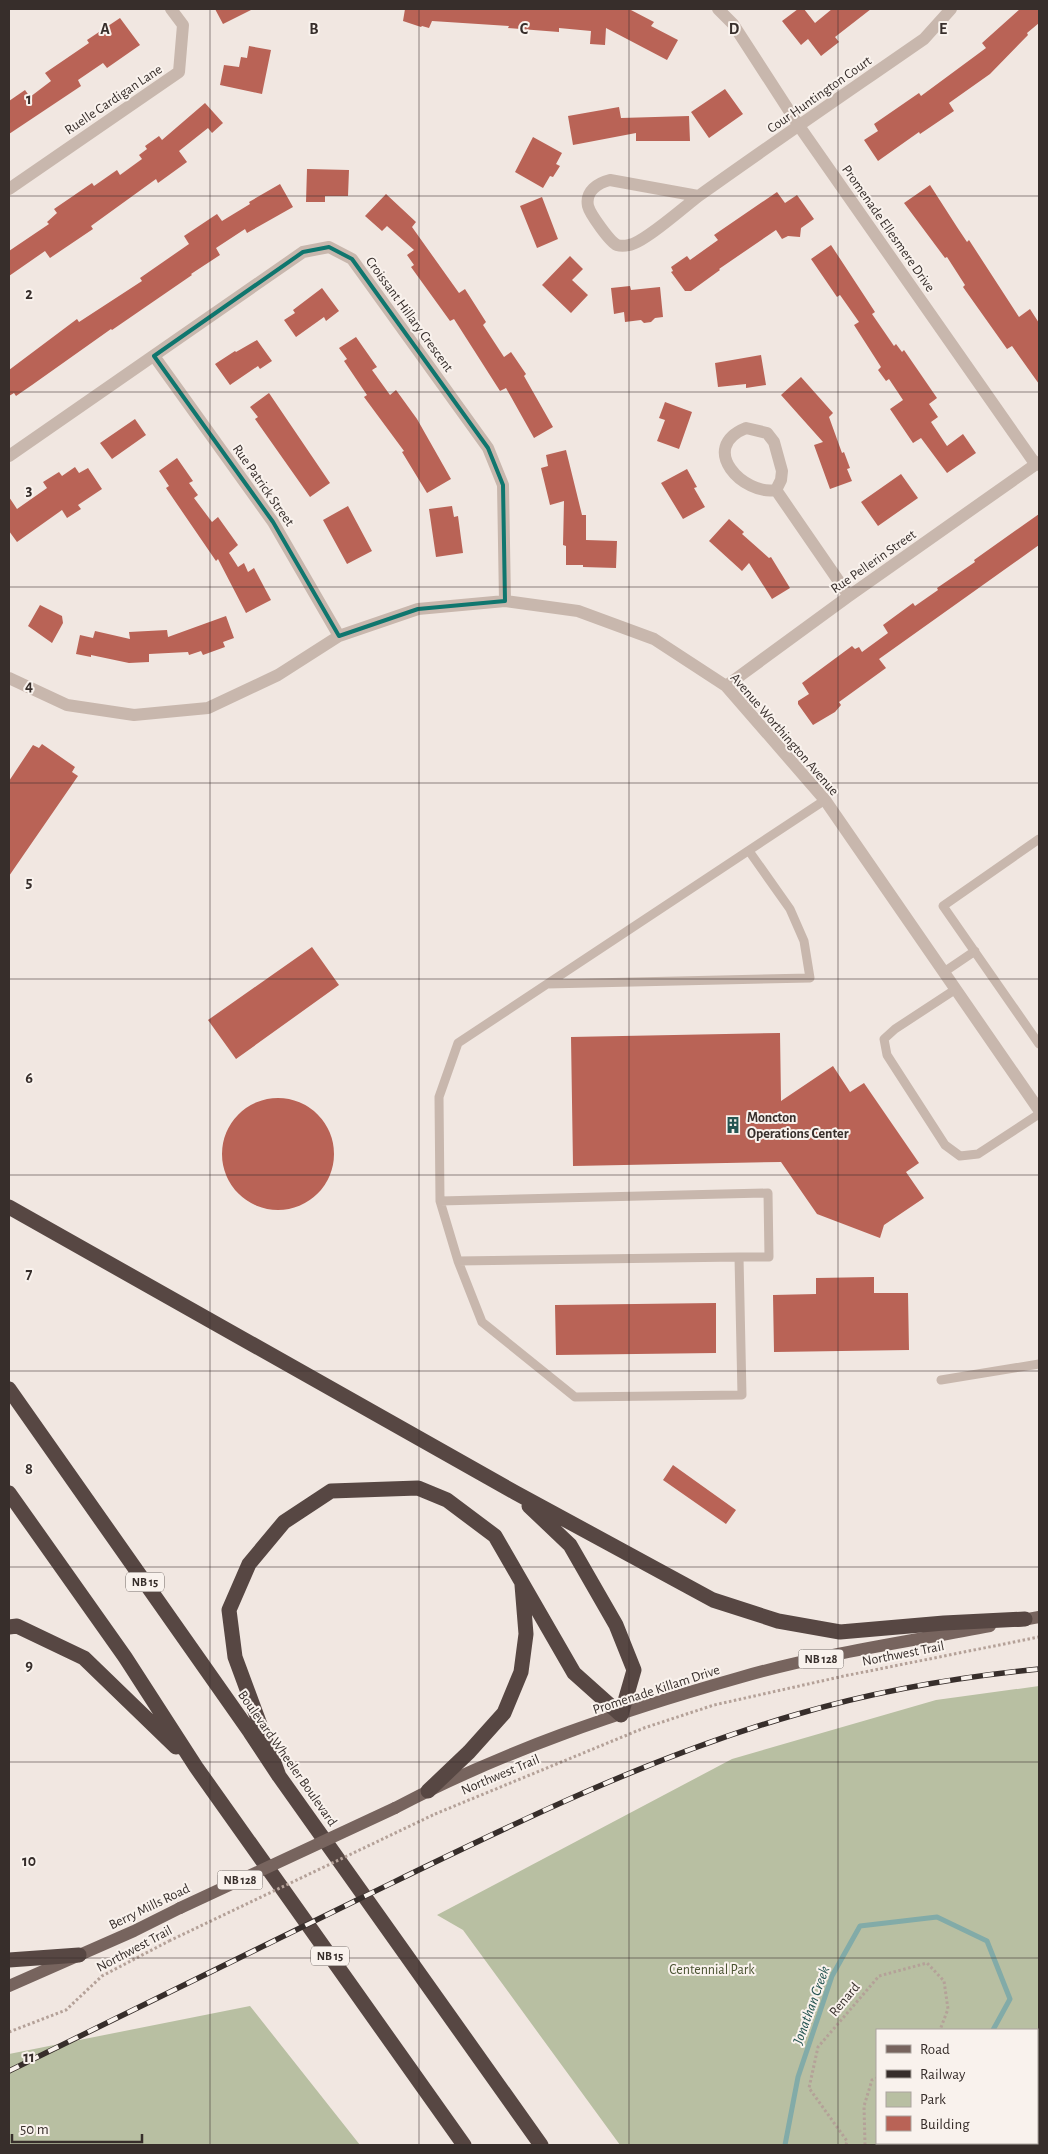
<svg xmlns="http://www.w3.org/2000/svg" width="1048" height="2154" font-family="'Alegreya Sans',sans-serif">
  <style>
    .green { fill: #b8bfa2; fill-rule: evenodd }
    .lines { fill: none; stroke-linecap: round; stroke-linejoin: round }
    .stream { stroke: #82aba8; stroke-width: 5 }
    .building { fill: #b96356 }
    .path { stroke: #b4a198; stroke-width: 3; stroke-dasharray: 2.5 2.5; stroke-linecap: butt }
    .lane { stroke: #c8b7ad; stroke-width: 9 }
    .street { stroke: #c8b7ad; stroke-width: 12 }
    .primary { stroke: #77645e; stroke-width: 12 }
    .highway { stroke: #574743; stroke-width: 15 }
    .rail-casing { stroke: #372e2b; stroke-width: 5.5 }
    .rail { stroke: #f9f2ed; stroke-width: 4; stroke-dasharray: 11; stroke-linecap: butt }
    .path-bridge { stroke: #b4a198; stroke-width: 3; stroke-dasharray: 2.5 2.5; stroke-linecap: butt }
    .primary-bridge { stroke: #77645e; stroke-width: 12 }
    .marked { fill: none; stroke: #0f766e; stroke-width: 4; stroke-linejoin: round }
    .grid { fill: none; stroke: #372e2b; stroke-width: 1; stroke-opacity: 0.55 }
    .labels { text-anchor: middle; stroke-width: 4; stroke-linejoin: round; paint-order: stroke }
    .shield { fill: #f9f2ed; stroke: #716965; stroke-width: 1 }
    .shield-label { font-size: 12px; font-weight: bold; fill: #372e2b }
    .street-label { font-size: 14px; fill: #372e2b; stroke: #f9f2ed }
    .poi-label { font-size: 14px; font-weight: bold; fill: #372e2b; stroke: #f9f2ed; text-anchor: start }
    .park-label { font-size: 14px; fill: #4a5332; stroke: #f9f2ed }
    .water-label { font-size: 15px; font-style: italic; fill: #255552; stroke: #f9f2ed }
    .grid-label { font-size: 16px; text-anchor: middle; font-weight: bold; fill: #372e2b; stroke: #f9f2ed; stroke-width: 4; stroke-linejoin: round; paint-order: stroke }
  </style>
  <rect width="100%" height="100%" fill="#f1e7e1"/>
  <path class="green" d="M1039 1686V2145H620L463 1930 437 1915 732 1759 936 1700ZM877 2030H1037V2143H877Z
    M250 2006 360 2145H9V2054Z"/>
  <g class="lines">
    <path class="stream" d="M965 2143V2145
      M785 2145 798 2077 832 1976 860 1926 937 1917 987 1941 1010 1999 993 2030"/>
  </g>
  <path class="building" d="M215 9H253L223 24Z
    M405 9H629L654 22 651 26 678 40 667 60 606 28 605 45 590 44 591 31 559 28V32L508 28 509 26 432 21 429 28 422 26 421 27 403 21Z
    M798 9H804L815 23 832 9H871L835 37 839 42 821 56 808 39 801 45 782 21Z
    M1020 9H1039V23L1027 33 1028 35 990 74 949 103 954 111 920 134 919 132 878 161 864 140 878 131 874 124 919 93 921 96 986 48 982 43Z
    M120 18 140 45 107 68 103 63 78 80 81 86 9 134V101L25 90 30 97 51 81 45 73 89 43 87 40Z
    M249 46 271 50 262 94 220 85 224 65 239 67 241 57 247 58Z
    M725 89 743 114 709 138 691 112Z
    M205 103 223 123 212 133 208 128 179 151 187 162 158 183 156 179 91 226 93 229 50 258 45 251 9 276V251L49 224 47 222 57 213 54 209 92 183 94 186 117 170 120 175 142 159 139 155 147 149 145 146 159 136 162 140Z
    M619 107 621 118 689 116 690 141H636V133L573 145 568 116Z
    M533 137 562 153 556 164 560 166 553 177 550 176 543 188 515 172Z
    M307 169 349 170 348 196H325V202H306Z
    M280 184 293 207 247 233 245 229 216 248 220 255 191 274 192 275 112 330 111 329 32 385 16 396 14 393 9 396V370L77 319 79 322 142 281 140 278 189 244 184 236 217 214 222 221 250 204 249 202Z
    M930 185 957 227 967 242 969 240 1019 317 1030 309 1039 323V384L1012 346 1007 349 963 287 965 285 947 257 945 258 904 203Z
    M777 192 785 203 797 195 814 219 801 228 800 237 788 236 782 239 776 230 719 269 720 270 691 291H685L671 272 673 271 671 267 687 256 690 260 718 240 714 235Z
    M386 194 416 222 412 227 459 293 465 289 486 322 483 325 504 357 511 352 526 374 524 376 553 427 534 438 506 388 500 391 454 319 450 321 411 267 414 265 407 255 414 250 387 226 382 231 365 216Z
    M542 197 558 239 537 248 520 206Z
    M831 245 875 312 872 314 894 346 896 344 902 352 904 350 937 398 929 404 938 417 931 422 947 446 963 434 976 453 947 473 921 438 913 443 890 409 903 400 889 379 886 381 878 370 881 367 854 325 859 322 840 295 837 297 811 259Z
    M570 256 583 269 572 280 588 295 571 313 542 285Z
    M630 286 631 290 660 287 663 317 655 318 651 322 644 323 641 320 625 322 624 312 614 314 611 288Z
    M322 288 339 311 326 321 324 317 296 337 284 320 295 313 293 310Z
    M356 337 377 367 372 370 390 395 396 390 417 419 451 479 427 493 402 452 404 451 364 397 367 395 344 361 347 359 339 348Z
    M257 340 272 361 260 369 258 366 230 385 215 364 235 351 236 352Z
    M761 355 766 385 746 388V384L718 387 715 363Z
    M801 377 833 413 829 417 842 453 844 452 850 468 847 469 852 481 830 489 814 445 823 442 781 395Z
    M269 393 330 483 310 497 255 419 258 417 250 407Z
    M665 402 692 412 679 449 657 441 665 420 659 418Z
    M135 419 146 435 112 459 100 443Z
    M566 450 582 515H586V540L617 541 616 568 583 567V565H566V546L563 545 564 501 550 505 541 468 548 466 546 455Z
    M177 458 193 481 189 483 198 495 194 498 212 522 218 517 238 545 229 553 238 567 244 563 248 572 254 568 271 600 246 613 218 559 216 561 166 488 169 486 159 471Z
    M75 467 79 473 88 468 102 489 78 505 81 509 67 518 62 510 17 542 9 531V497L17 509 47 488 43 482 59 472 62 476Z
    M687 469 697 487 694 488 705 507 683 519 661 483Z
    M901 474 918 498 878 526 861 502Z
    M348 506 372 551 347 564 323 520Z
    M452 506 454 517 458 516 463 553 436 557 429 509Z
    M1039 514V545L879 659 886 668 839 702 841 705 835 712 813 725 798 704V701L809 694 802 683 852 646 855 649 859 647 862 652 888 633 883 625 913 603 915 606 938 590 937 588 975 562 974 560Z
    M729 519 744 532 742 534 769 558 771 557 790 588 772 599 749 563 742 571 709 541Z
    M40 605 62 616 63 623 52 643 28 626Z
    M226 616 234 638 223 642 225 647 203 655 201 651 189 655 188 652 149 654V662L129 663 91 655V657L76 654 80 635 93 638 95 631 130 639 129 632 167 630 168 637Z
    M42 744 75 767 72 772 78 776 9 876V781L33 745 39 748Z
    M312 947 339 985 236 1059 208 1020Z
    M780 1033 781 1101 833 1066 850 1092 864 1083 919 1163 906 1172 924 1198 884 1225 880 1238 817 1214 781 1162 573 1166 571 1037Z
    M222 1154a56 56 0 1 1 112 0a56 56 0 1 1-112 0Z
    M874 1277V1293H908L909 1350 774 1352 773 1295 816 1294V1278Z
    M716 1303V1353L556 1355 555 1305Z
    M673 1465 736 1510 726 1524 663 1480Z"/>
  <g class="lines">
    <path class="path" d="M435 1814 644 1728 714 1705 844 1676 1039 1637
      M9 2032 66 2010 102 1976 169 1941
      M928 2143V2145
      M846 2145 847 2141 809 2088 818 2047 879 1976 927 1963 944 1981 948 2009 940 2030
      M865 2145 864 2106 872 2080 877 2078"/>
    <path class="lane" d="M1039 839 943 906 1039 1044
      M944 972 975 951
      M547 984 810 978 804 941 790 909 749 851
      M956 989 895 1029 884 1039 887 1055 945 1145 960 1156 978 1154 1039 1114
      M440 1201 768 1193 769 1257H739
      M458 1261 739 1257 742 1395 575 1397 482 1322 458 1261 440 1201 439 1097 458 1043 825 800
      M941 1380 1039 1364"/>
    <path class="street" d="M718 9 733 24 799 126 1036 465
      M9 189 179 72 183 25 171 9
      M698 196 610 180C598 183 585 191 588 206 590 214 610 242 617 245 620 246 625 246 629 245 644 243 685 206 700 195 774 142 849 91 924 39L951 9
      M154 356 273 522 339 636
      M746 428 767 433 774 442 782 471 781 480 776 490C744 496 697 448 746 428Z
      M9 456 303 252 329 247 352 259 488 448 503 485 505 601
      M776 490 849 596
      M9 678 67 705 134 715 208 708 278 675 339 636 418 609 505 601 578 611 654 639 726 686 825 800 1039 1110
      M726 686 849 596 1039 462"/>
    <path class="primary" d="M1017 1621 1039 1617
      M395 1808C503 1751 621 1711 738 1678 820 1654 906 1642 990 1626
      M9 1986 134 1931 180 1908"/>
    <path class="highway" d="M9 1207 516 1493 713 1600 778 1621 840 1632 944 1623 1025 1619
      M9 1389 250 1732 279 1776 541 2145
      M9 1493 125 1657 196 1767 464 2145
      M9 1627 17 1626 84 1658 176 1747
      M279 1776 235 1657 229 1610 249 1564 284 1522 331 1491 418 1488 447 1500 495 1536 574 1673 621 1715 634 1670 616 1625 570 1545 529 1506
      M428 1791 469 1752 504 1713 521 1672 526 1634 522 1585
      M9 1960 79 1955"/>
    <g class="rail-casing">
      <path id="rail" d="M9 2071C124 2014 240 1958 355 1901 499 1831 643 1758 798 1714 876 1691 958 1677 1039 1669"/>
    </g>
    <use href="#rail" class="rail"/>
    <path class="path-bridge" d="M169 1941 435 1814"/>
    <path class="primary-bridge" d="M180 1908 395 1808"/>
  </g>
  <path class="marked" d="M329 247 352 259 488 448 503 485 505 601 418 609 339 636 273 522 154 356 303 252Z"/>
  <path class="grid" d="M210 9V2145M419 9V2145M629 9V2145M838 9V2145M9 196H1039M9 392H1039M9 587H1039M9 783H1039M9 979H1039M9 1175H1039M9 1371H1039M9 1567H1039M9 1762H1039M9 1958H1039"/>
  <defs>
    <g id="building-bare" transform="scale(1.35)"><path d="M-4-6H4V6H1V3H-1V6H-4ZM-2.5-4.3h1.7v1.8h-1.7ZM.8-4.3h1.7v1.8H.8ZM-2.5-1h1.7V.8h-1.7ZM.8-1h1.7V.8H.8Z" fill="#255552" stroke="#f9f2ed" stroke-width="2.5" paint-order="stroke"/></g>
  </defs>
  <g fill-rule="evenodd">
    <use href="#building-bare" x="733" y="1125"/>
  </g>
  <g class="labels">
    <g class="shield">
      <rect x="126" y="1572.5" width="38" height="19" rx="4"/>
      <rect x="798.5" y="1649.5" width="45" height="19" rx="4"/>
      <rect x="217.5" y="1870.5" width="45" height="19" rx="4"/>
      <rect x="311" y="1946.5" width="38" height="19" rx="4"/>
    </g>
    <g class="shield-label">
      <text x="145" y="1586">NB 15</text>
      <text x="821" y="1663">NB 128</text>
      <text x="240" y="1884">NB 128</text>
      <text x="330" y="1960">NB 15</text>
    </g>
    <g class="street-label">
      <text transform="translate(819 94) rotate(-35)" y="5">Cour Huntington Court</text>
      <text transform="translate(113 99) rotate(-34)" y="5">Ruelle Cardigan Lane</text>
      <text transform="translate(889 228) rotate(55)" y="5">Promenade Ellesmere Drive</text>
      <text transform="translate(410 314) rotate(54)" y="5">Croissant Hillary Crescent</text>
      <text transform="translate(264 485) rotate(55)" y="5">Rue Patrick Street</text>
      <text transform="translate(873 561) rotate(-35)" y="5">Rue Pellerin Street</text>
      <text transform="translate(785 734) rotate(49)" y="5">Avenue Worthington Avenue</text>
      <text transform="translate(903 1653) rotate(-11)" y="5">Northwest Trail</text>
      <text transform="translate(656 1689) rotate(-18)" y="5">Promenade Killam Drive</text>
      <text transform="translate(288 1758) rotate(55)" y="5">Boulevard Wheeler Boulevard</text>
      <text transform="translate(500 1774) rotate(-23)" y="5">Northwest Trail</text>
      <text transform="translate(149 1906) rotate(-26)" y="5">Berry Mills Road</text>
      <text transform="translate(134 1948) rotate(-28)" y="5">Northwest Trail</text>
      <text transform="translate(844 1999) rotate(-50)" y="5">Renard</text>
    </g>
    <g class="poi-label">
      <text x="747" y="1122">Moncton<tspan x="747" dy="16">Operations Center</tspan></text>
    </g>
    <g class="park-label">
      <text x="712" y="1974">Centennial Park</text>
    </g>
    <g class="water-label">
      <text transform="translate(811 2005) rotate(-70)" y="5">Jonathan Creek</text>
    </g>
  </g>
  <g class="grid-label">
    <text x="105" y="34">A</text>
    <text x="314" y="34">B</text>
    <text x="524" y="34">C</text>
    <text x="734" y="34">D</text>
    <text x="943" y="34">E</text>
    <text x="29" y="104">1</text>
    <text x="29" y="299">2</text>
    <text x="29" y="495">3</text>
    <text x="29" y="691">4</text>
    <text x="29" y="887">5</text>
    <text x="29" y="1083">6</text>
    <text x="29" y="1279">7</text>
    <text x="29" y="1474">8</text>
    <text x="29" y="1670">9</text>
    <text x="29" y="1866">10</text>
    <text x="29" y="2062">11</text>
  </g>
  <rect width="1048" height="2154" fill="none" stroke="#372e2b" stroke-width="20"/>
  <rect x="876" y="2029" width="162" height="115" fill="#f9f2ed" stroke="#aba49f"/>
  <rect x="886" y="2045" width="25" height="8" fill="#77645e" stroke="#aba49f"/>
  <text x="920" y="2054" font-size="15" fill="#372e2b">Road</text>
  <rect x="886" y="2070" width="25" height="8" fill="#372e2b" stroke="#aba49f"/>
  <text x="920" y="2079" font-size="15" fill="#372e2b">Railway</text>
  <rect x="886" y="2092" width="25" height="15" fill="#b8bfa2" stroke="#aba49f"/>
  <text x="920" y="2104" font-size="15" fill="#372e2b">Park</text>
  <rect x="886" y="2116" width="25" height="15" fill="#b96356" stroke="#aba49f"/>
  <text x="920" y="2129" font-size="15" fill="#372e2b">Building</text>
  <path d="M12 2134v8h130v-8" fill="none" stroke="#372e2b" stroke-width="2.5"/>
  <text x="20" y="2134" font-size="15" fill="#372e2b" stroke="#f9f2ed" stroke-width="4" paint-order="stroke">50 m</text>
</svg>
